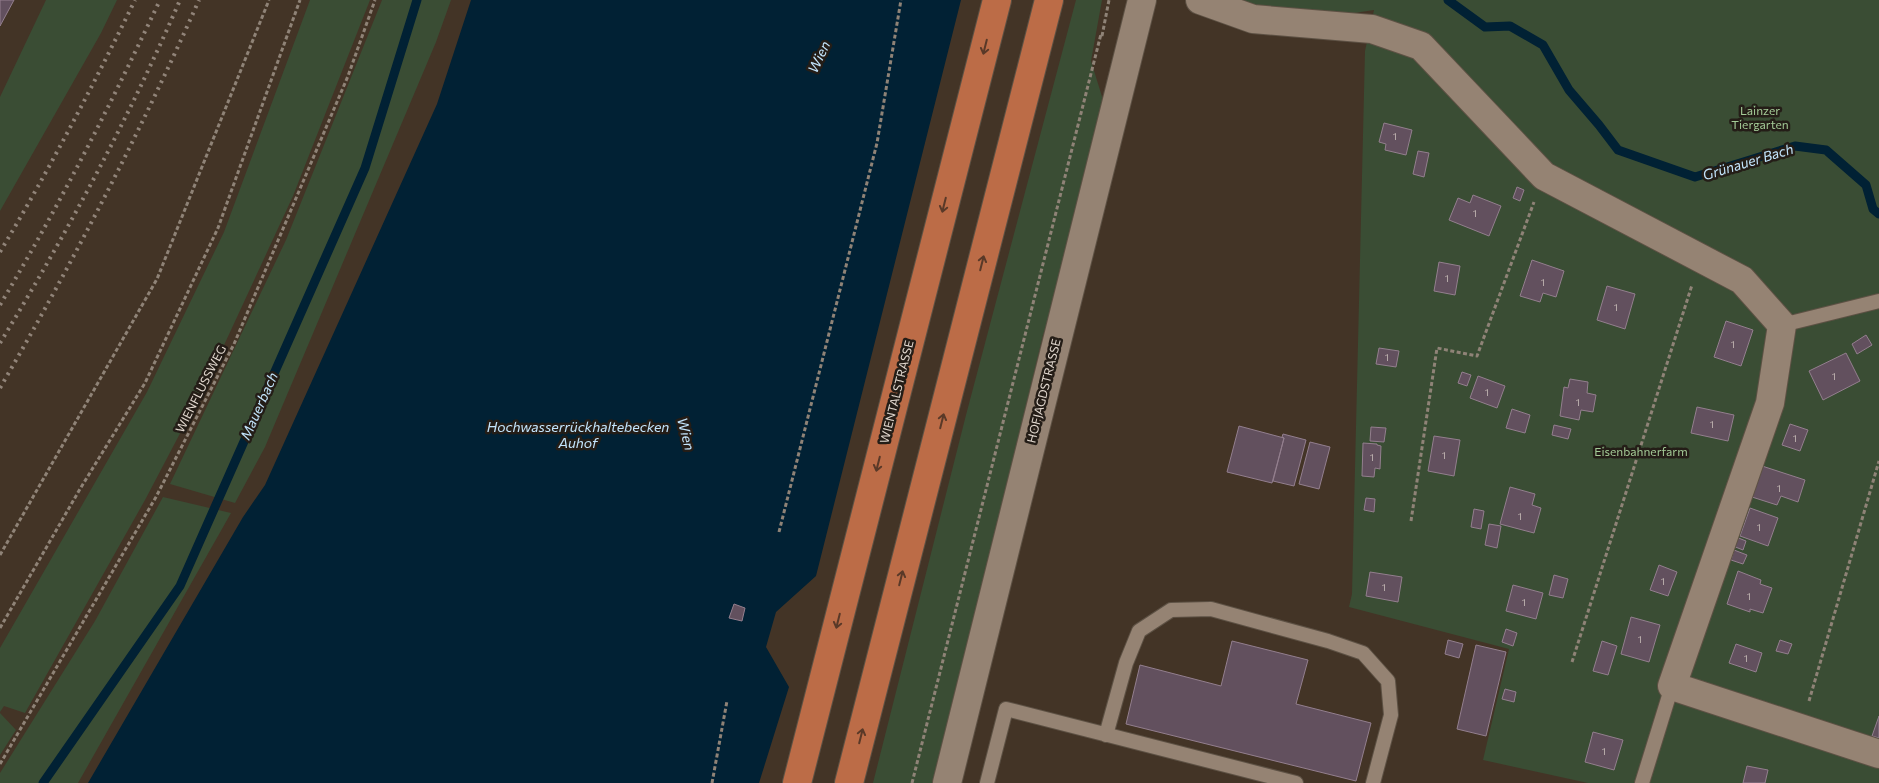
<svg xmlns="http://www.w3.org/2000/svg" width="1879" height="783" font-family="Commissioner,sans-serif">
  <style>
    .green { fill: #3a4d34 }
    .water { fill: #012134 }
    .lines { fill: none; stroke-linecap: round; stroke-linejoin: round }
    .stream { stroke: #012134; stroke-width: 9 }
    .building { fill: #62505e; stroke: #937f8e }
    .service-casing { stroke: #5d5144; stroke-width: 16 }
    .minor-casing { stroke: #5d5144; stroke-width: 30 }
    .primary-casing { stroke: #5d5144; stroke-width: 30 }
    .path { stroke: #8f8377; stroke-width: 3; stroke-dasharray: 4 2.5; stroke-linecap: butt }
    .service { stroke: #958373; stroke-width: 14 }
    .minor { stroke: #958373; stroke-width: 28 }
    .primary { stroke: #bc6c47; stroke-width: 28 }
    .rail { stroke: #918479; stroke-width: 4; stroke-dasharray: 2.5 5; stroke-linecap: butt }
    .oneway { stroke: #593928 }
    .labels { text-anchor: middle; stroke-width: 5; stroke-linejoin: round; paint-order: stroke }
    .number-label { font-size: 10px; fill: #c2b6b3 }
    .park-label { font-size: 12px; fill: #a4cb97; stroke: #241d17 }
    .street-label { font-size: 12px; fill: #e2d8cf; stroke: #241d17 }
    .water-label { font-size: 14px; font-style: italic; fill: #c3e5fd; stroke: #241d17 }
  </style>
  <rect width="100%" height="100%" fill="#433426"/>
  <path class="green" d="M46 0H117L101 33 0 211V97Z
    M310 0H370L293 196 206 384 145 500 25 713 4 706 0 712V648L147 392 224 232Z
    M382 0H451L436 42 265 447 235 503 170 484 286 240Z
    M1076 0H1102L1091 61 1108 116 1066 263 1043 335 963 669 932 783H873L966 415Z
    M1235 0H1879V783H1588L1483 760 1509 649 1349 607 1352 594 1365 51 1374 10 1341 15 1249 6Z
    M163 497 231 513 78 783H0V773L95 621Z
    M0 713 16 730 0 755Z"/>
  <path class="water" d="M471 0H961L816 576 776 612 766 647 789 687 759 783H88L243 517 265 485 437 104Z"/>
  <g class="lines">
    <path class="stream" d="M1448 0 1485 27 1510 26 1543 45 1569 90 1599 125 1618 150 1695 177 1795 146 1826 150 1866 185 1873 209 1879 214
      M43 783 180 586 365 168 417 0"/>
  </g>
  <path class="building" d="M0 0H14L0 26Z
    M1384 123 1412 130 1406 155 1385 150 1386 144 1379 142Z
    M1418 151 1429 153 1424 177 1413 174Z
    M1517 187 1524 190 1520 201 1513 198Z
    M1473 195 1501 206 1489 236 1449 220 1458 198 1470 203Z
    M1532 260 1564 271 1556 297 1543 293 1540 302 1520 296Z
    M1439 262 1460 266 1455 295 1434 291Z
    M1607 286 1635 294 1625 329 1597 320Z
    M1726 321 1753 330 1741 366 1714 357Z
    M1866 335 1872 345 1857 354 1852 344Z
    M1379 348 1399 351 1396 367 1376 364Z
    M1846 353 1860 381 1823 400 1809 371Z
    M1462 372 1471 375 1467 386 1458 383Z
    M1478 376 1505 386 1497 408 1470 398Z
    M1570 379 1588 382 1587 393 1596 395 1593 412 1581 410 1579 420 1560 416 1564 387 1568 388Z
    M1697 407 1734 415 1728 441 1691 433Z
    M1512 409 1530 415 1525 433 1506 428Z
    M1790 424 1808 430 1800 451 1782 445Z
    M1554 425 1571 429 1568 439 1552 435Z
    M1239 426 1284 438 1272 483 1227 472Z
    M1371 427 1386 428 1384 442 1370 441Z
    M1283 434 1306 440 1294 486 1273 481 1284 438 1282 437Z
    M1434 436 1460 440 1454 476 1428 471Z
    M1310 442 1330 447 1319 489 1299 484Z
    M1363 443 1377 444V445L1381 446 1380 469 1375 468 1374 477 1362 476Z
    M1762 466 1805 480 1798 502 1781 496 1777 505 1752 497Z
    M1510 487 1535 494 1532 505 1541 508 1534 533 1500 524Z
    M1366 498 1375 499 1374 512 1364 510Z
    M1750 508 1778 518 1768 546 1740 536Z
    M1474 509 1484 511 1481 529 1471 527Z
    M1489 524 1501 526 1497 548 1485 545Z
    M1736 537 1746 541 1743 550 1733 546Z
    M1734 550 1747 555 1743 564 1731 560Z
    M1659 565 1677 572 1668 596 1650 590Z
    M1738 571 1761 580 1760 584 1772 588 1763 613 1750 609V612L1727 604Z
    M1370 572 1402 577 1398 602 1366 596Z
    M1554 575 1568 579 1563 598 1549 595Z
    M1513 585 1543 593 1536 619 1506 611Z
    M734 604 745 608 742 621 729 618Z
    M1631 617 1660 625 1649 662 1621 654Z
    M1506 629 1517 633 1513 646 1502 642Z
    M1448 640 1463 644 1459 658 1445 654Z
    M1780 640 1792 644 1788 654 1776 651Z
    M1232 641 1308 660 1296 704 1371 723 1356 781 1126 724 1140 665 1221 686Z
    M1602 641 1617 646 1608 675 1593 671Z
    M1736 644 1762 653 1756 672 1729 663Z
    M1476 645 1506 652 1486 736 1457 729Z
    M1505 689 1516 692 1514 702 1502 699Z
    M1879 716V738L1872 736Z
    M1593 732 1623 740 1614 770 1585 762Z
    M1747 766 1768 770 1765 783H1743Z"/>
  <g class="lines">
    <g class="service-casing">
      <path id="service" d="M1782 325 1879 301
        M1106 735 1126 663 1139 631 1171 610 1211 609 1328 641 1363 653 1388 681 1391 715 1373 783
        M987 783 1006 709 1296 783
        M1642 783 1672 686"/>
    </g>
    <g class="minor-casing">
      <path id="minor" d="M1200 0 1253 19 1372 29 1421 46 1544 176 1742 280 1782 325 1770 403 1672 686 1879 754
        M947 783 1142 0"/>
    </g>
    <g class="primary-casing">
      <path id="primary" d="M797 783 997 0
        M849 783 1049 0"/>
    </g>
    <path class="path" d="M1102 36 1109 0
      M1411 521 1437 348 1477 356 1534 202
      M779 532 877 143 901 0
      M0 555 157 279 269 0
      M0 628 80 489 145 383 218 228 300 0
      M1572 662 1692 285
      M1809 701 1879 461
      M0 764 156 497 234 344 348 76 375 0
      M712 783 727 701
      M912 783 1101 34"/>
    <use href="#service" class="service"/>
    <use href="#minor" class="minor"/>
    <use href="#primary" class="primary"/>
    <path class="rail" d="M0 252C49 170 93 86 135 0
      M0 305C59 206 111 104 160 0
      M0 343C67 233 129 118 180 0
      M0 388C73 262 140 133 199 0"/>
  </g>
  <defs><path id="oneway-shaft" d="M-6 0H5M1.5-3L5.5 0L1.5 3" fill="none" stroke-width="1.6" stroke-linecap="round" stroke-linejoin="round" transform="scale(1.25)"/></defs>
  <g class="oneway">
    <use href="#oneway-shaft" transform="translate(985 47) rotate(104)"/>
    <use href="#oneway-shaft" transform="translate(944 205) rotate(104)"/>
    <use href="#oneway-shaft" transform="translate(982 263) rotate(-76)"/>
    <use href="#oneway-shaft" transform="translate(942 421) rotate(-76)"/>
    <use href="#oneway-shaft" transform="translate(878 464) rotate(104)"/>
    <use href="#oneway-shaft" transform="translate(901 578) rotate(-76)"/>
    <use href="#oneway-shaft" transform="translate(838 621) rotate(104)"/>
    <use href="#oneway-shaft" transform="translate(861 736) rotate(-76)"/>
  </g>
  <g class="labels">
    <g class="number-label">
      <text x="1395" y="140">1</text>
      <text x="1475" y="217">1</text>
      <text x="1447" y="282">1</text>
      <text x="1543" y="286">1</text>
      <text x="1616" y="311">1</text>
      <text x="1733" y="348">1</text>
      <text x="1387" y="361">1</text>
      <text x="1834" y="380">1</text>
      <text x="1487" y="396">1</text>
      <text x="1578" y="406">1</text>
      <text x="1712" y="428">1</text>
      <text x="1795" y="442">1</text>
      <text x="1444" y="459">1</text>
      <text x="1372" y="461">1</text>
      <text x="1779" y="492">1</text>
      <text x="1520" y="520">1</text>
      <text x="1759" y="531">1</text>
      <text x="1663" y="585">1</text>
      <text x="1384" y="591">1</text>
      <text x="1749" y="600">1</text>
      <text x="1524" y="606">1</text>
      <text x="1640" y="643">1</text>
      <text x="1746" y="662">1</text>
      <text x="1604" y="755">1</text>
    </g>
    <g class="park-label">
      <text x="1760" y="115">Lainzer<tspan x="1760" dy="14">Tiergarten</tspan></text>
      <text x="1641" y="456">Eisenbahnerfarm</text>
    </g>
    <g class="street-label">
      <text transform="translate(201 389) rotate(-63)" y="4">WIENFLUSSWEG</text>
      <text transform="translate(1044 391) rotate(-76)" y="4">HOFJAGDSTRASSE</text>
      <text transform="translate(897 392) rotate(-76)" y="4">WIENTALSTRASSE</text>
    </g>
    <g class="water-label">
      <text transform="translate(819 57) rotate(-65)" y="5">Wien</text>
      <text transform="translate(1748 162) rotate(-17)" y="5">Grünauer Bach</text>
      <text transform="translate(259 406) rotate(-66)" y="5">Mauerbach</text>
      <text x="578" y="432">Hochwasserrückhaltebecken<tspan x="578" dy="16">Auhof</tspan></text>
      <text transform="translate(686 434) rotate(76)" y="5">Wien</text>
    </g>
  </g>
</svg>
